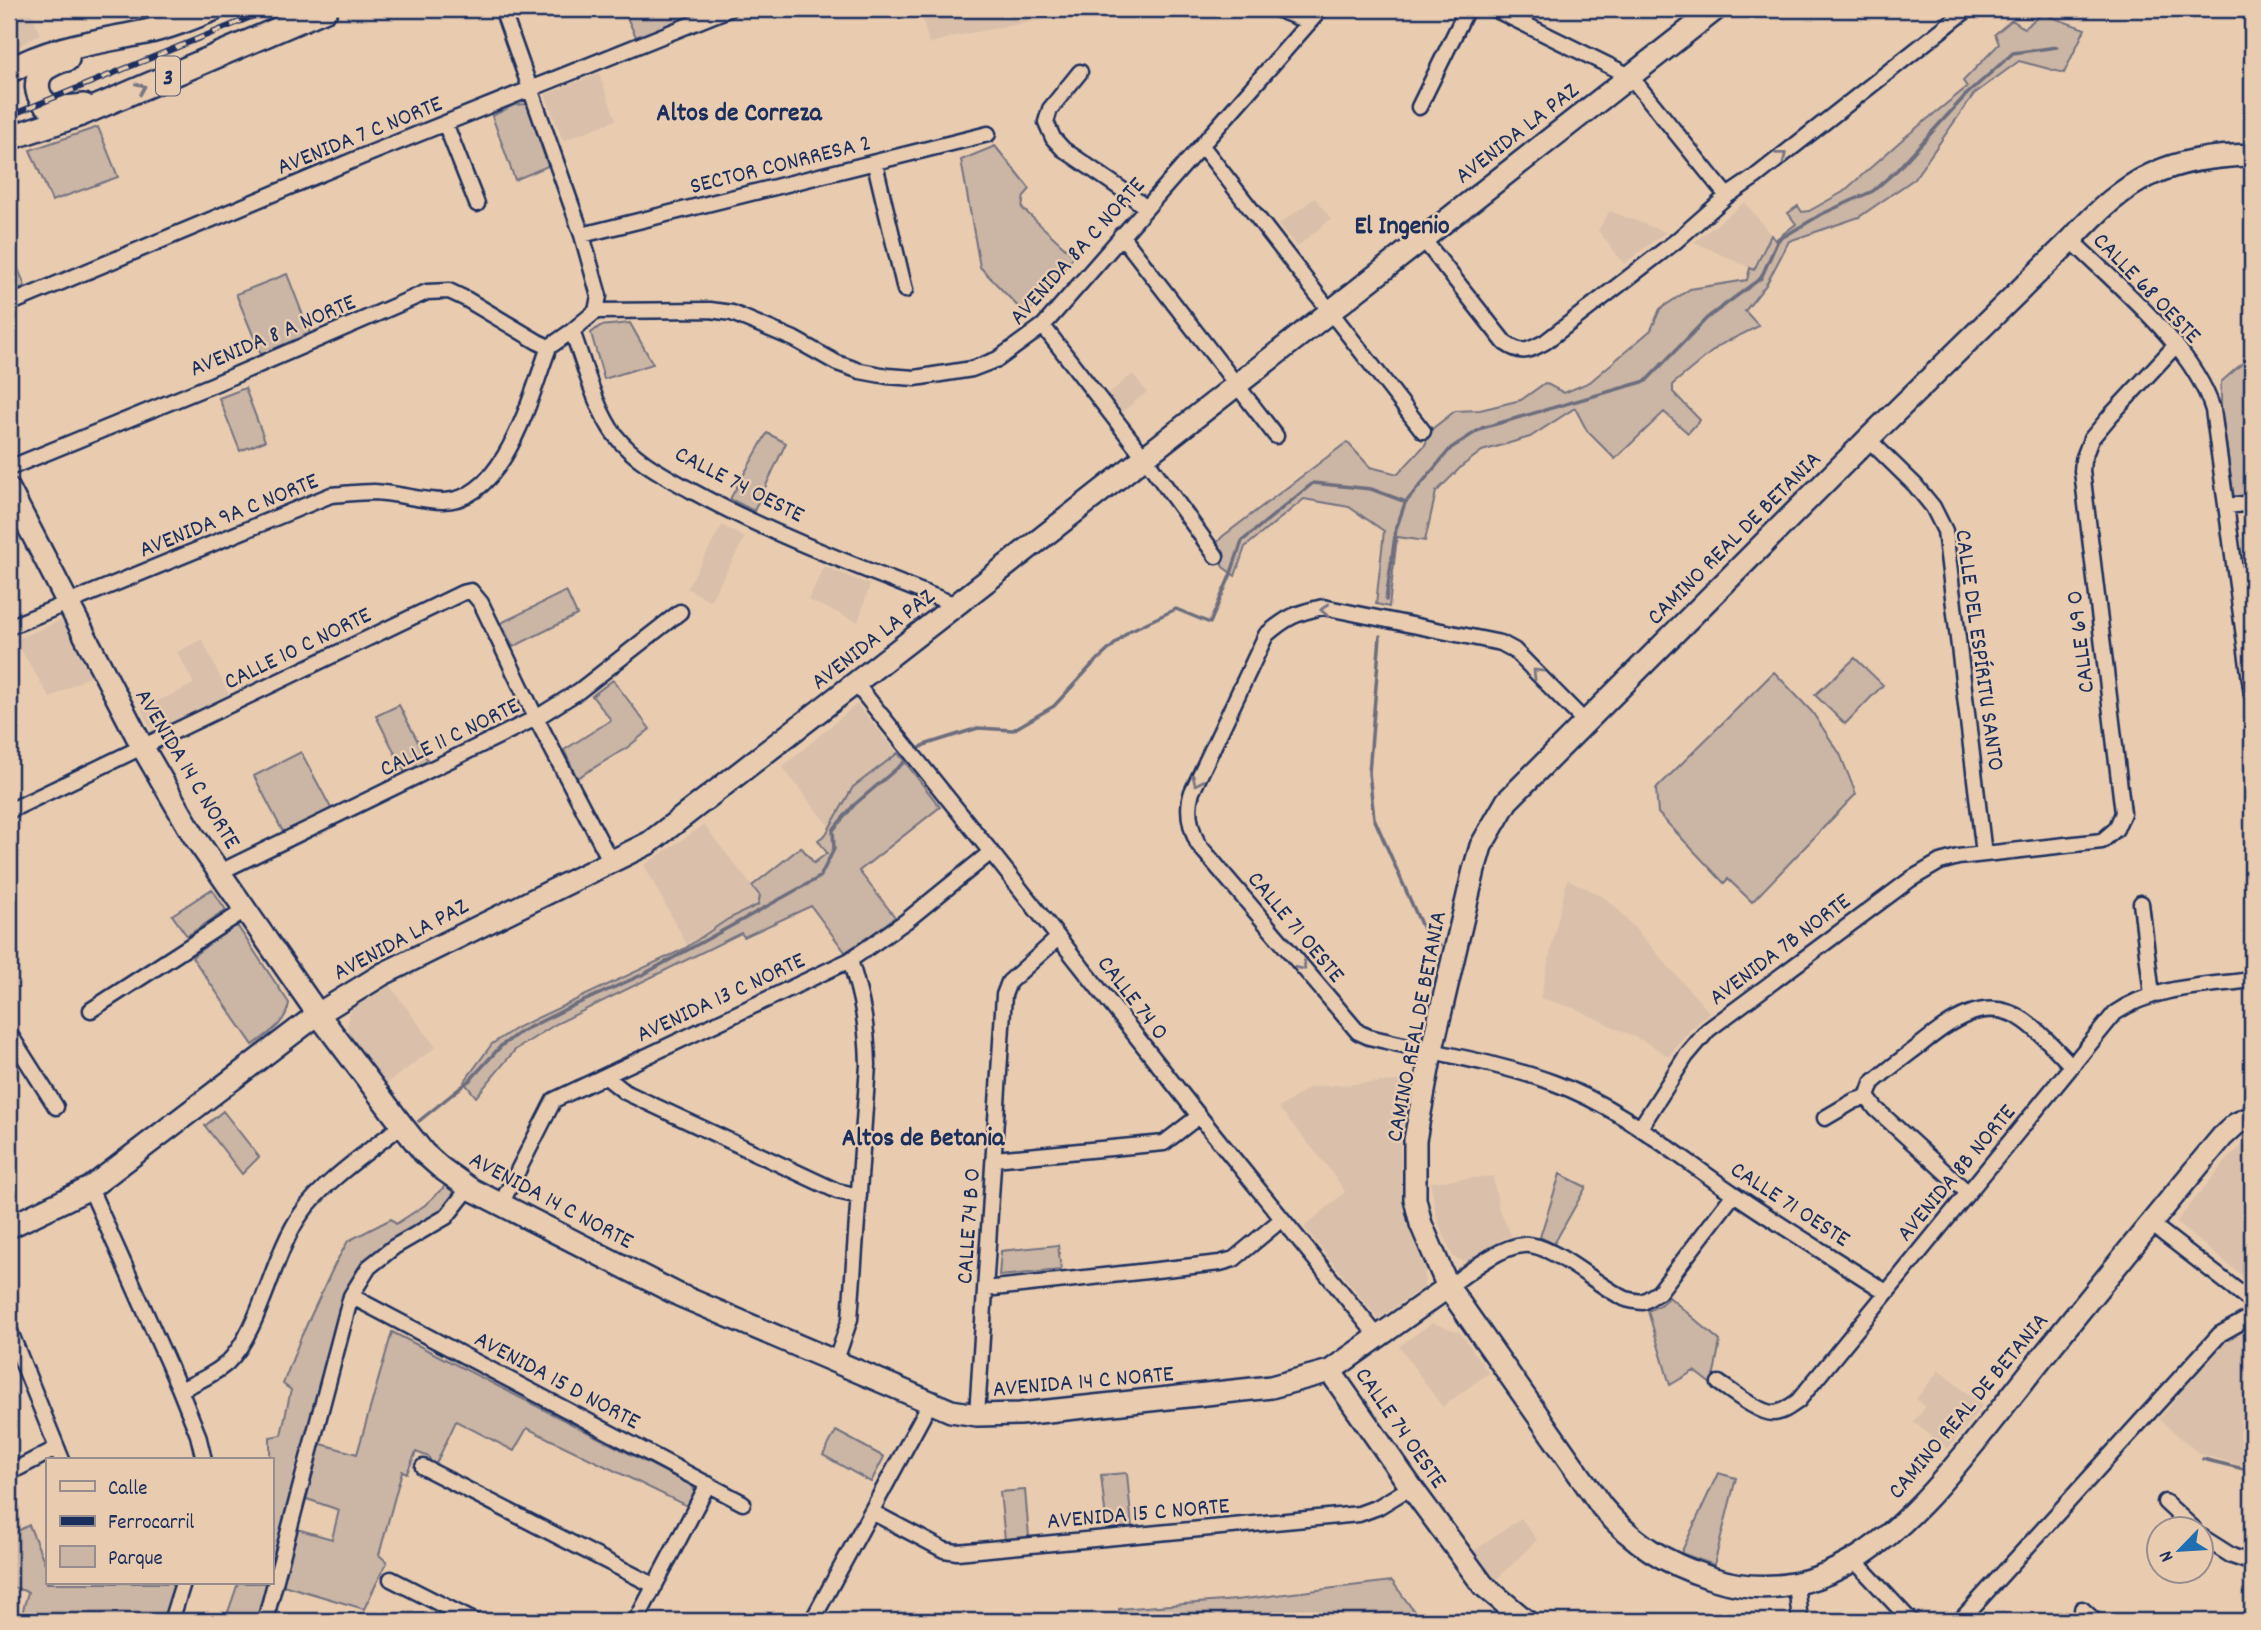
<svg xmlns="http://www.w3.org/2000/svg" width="2261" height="1630" font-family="Dekko,sans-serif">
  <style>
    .built { fill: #dac0aa }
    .green { fill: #cbb5a4; stroke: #737281; stroke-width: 2 }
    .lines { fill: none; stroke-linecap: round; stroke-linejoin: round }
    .stream { stroke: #6c6d7e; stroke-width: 3.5 }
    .street-casing { stroke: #1b2f5e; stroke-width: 19 }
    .secondary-casing { stroke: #1b2f5e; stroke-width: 26 }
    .primary-casing { stroke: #1b2f5e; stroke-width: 28 }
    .street { stroke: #e9ccb0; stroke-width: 14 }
    .secondary { stroke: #e9ccb0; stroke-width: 21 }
    .primary { stroke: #e9ccb0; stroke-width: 23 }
    .rail-casing { stroke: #1b2f5e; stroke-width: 6 }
    .rail { stroke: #e9ccb0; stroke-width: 3.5; stroke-dasharray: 10; stroke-linecap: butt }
    .oneway { stroke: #787683 }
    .labels { text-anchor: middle; stroke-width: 5; stroke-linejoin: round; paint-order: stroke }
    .shield { fill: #e9ccb0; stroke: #595e77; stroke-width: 2 }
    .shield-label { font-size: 23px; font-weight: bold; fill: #1b2f5e }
    .street-label { font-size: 24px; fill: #1b2f5e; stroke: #e9ccb0 }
    .neighbourhood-label { font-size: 26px; font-weight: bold; fill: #1b2f5e; stroke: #e9ccb0 }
  </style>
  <rect width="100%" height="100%" fill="#e9ccb0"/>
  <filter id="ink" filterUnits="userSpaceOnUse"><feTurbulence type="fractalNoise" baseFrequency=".0143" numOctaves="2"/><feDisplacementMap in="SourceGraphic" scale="14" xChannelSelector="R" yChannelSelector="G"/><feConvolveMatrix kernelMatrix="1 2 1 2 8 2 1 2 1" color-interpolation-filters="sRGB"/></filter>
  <g filter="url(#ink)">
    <path class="built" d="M9 9H30L40 34 9 52Z
      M920 9H1100L955 36 929 44Z
      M599 73 616 120 563 141 545 95Z
      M1315 198 1331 219 1297 247 1278 225Z
      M1745 202 1771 235 1754 270 1694 242Z
      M1610 211 1631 219 1666 232 1624 264 1598 230Z
      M1133 374 1147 392 1119 414 1105 396Z
      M722 525 745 538 710 601 687 588Z
      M824 566 870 585 858 622 808 600Z
      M63 619 93 674 50 698 15 640Z
      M202 639 229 695 153 733 141 709 194 684 177 652Z
      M857 704 898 753 853 787 830 828 782 767Z
      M704 825 760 896 758 905 728 919 687 945 644 865Z
      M1567 879 1602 896 1616 907 1710 1013 1690 1030 1669 1057 1651 1045 1576 1009 1540 998Z
      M390 986 436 1047 385 1085 357 1048 347 1028 349 1014 355 1003Z
      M1410 1080 1400 1149 1405 1211 1411 1235 1425 1269 1424 1287 1378 1319 1304 1227 1345 1192 1327 1166 1279 1108 1310 1087Z
      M2252 1138V1284L2176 1222 2232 1154Z
      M1493 1176 1499 1209 1512 1237 1504 1238 1471 1259 1463 1261 1453 1257 1437 1219 1430 1182Z
      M1432 1323 1460 1332 1489 1373 1442 1407 1399 1346Z
      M2252 1326V1468L2199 1454 2159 1419 2207 1361 2229 1339Z
      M1939 1370 1982 1406 1948 1449 1913 1422 1925 1407 1916 1399Z
      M1521 1518 1537 1540 1496 1580 1474 1551Z"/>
    <path class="green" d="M623 9H693L696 15 637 39Z
      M2046 11 2051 17 2085 29 2064 73 2019 61 1974 94 1914 179 1859 217 1789 241 1766 285 1745 311 1759 326 1720 345 1673 384V392L1700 420 1688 433 1664 412 1615 459 1587 431 1575 408 1530 437 1482 451 1462 466 1436 492 1425 541 1397 537 1389 607 1376 604 1384 531 1349 507 1304 499 1245 547 1235 576 1223 567 1213 547 1223 536 1347 442 1370 467 1398 474 1425 445 1432 429 1455 411 1480 410 1521 400 1545 383 1564 393 1590 382 1651 330 1660 309 1690 289 1747 280 1750 268 1754 270 1771 235 1775 240 1796 224 1788 213 1798 206 1802 212 1809 211 1843 192 1904 138 1967 87 1963 81 1999 44 1995 34 2012 20 2024 28Z
      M527 104 548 166 515 180 492 116 514 105Z
      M98 127 118 177 52 201 30 150Z
      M995 146 1030 189 1024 196 1022 208 1074 256 1026 315 980 267 961 160Z
      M9 246 25 286 9 293Z
      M287 274 311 336 262 357 236 294Z
      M630 323 653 364 604 379 591 333 600 326Z
      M2252 355V503L2235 505 2221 408V382Z
      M245 388 265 441 240 451 219 398Z
      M767 433 786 443 754 511 730 499Z
      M566 591 577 615 513 647 501 623Z
      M1855 658 1883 685 1845 724 1815 695Z
      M1774 672 1812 712 1840 754 1856 794 1752 902 1728 879 1724 883 1658 813 1656 789Z
      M613 680 650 729 628 747 577 778 564 750 611 720 592 696Z
      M399 705 428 761 405 773 376 716Z
      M301 752 332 810 284 834 254 776Z
      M898 753 940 807 859 871 895 917 871 936 845 952 811 906 744 937 741 933 556 1024 515 1050 476 1097 464 1082 492 1044 516 1028 684 949 728 919 758 905 760 896 752 886 801 847 814 863 827 853 818 840 826 834 853 787Z
      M212 889 226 910 187 936 172 915Z
      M232 926 238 927 289 1003C286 1024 269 1033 253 1045L192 957Z
      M223 1111 259 1157 242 1174 205 1126Z
      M1560 1174 1586 1187 1554 1244 1540 1237Z
      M445 1186H450L456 1194 446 1210 382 1248 358 1268 343 1295 271 1567 270 1437 281 1435 291 1390 283 1384 301 1337 335 1264 348 1241 391 1219 396 1224 425 1205Z
      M1058 1245 1061 1270 999 1276 1001 1251Z
      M1669 1297 1720 1341 1712 1385 1694 1371 1670 1385 1648 1311 1660 1305Z
      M392 1332 693 1486 695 1497 689 1507 527 1428 514 1451 456 1421 435 1466 431 1464 429 1457 416 1452 407 1473 402 1471 379 1555 387 1562 364 1609 283 1585 297 1529 332 1539 339 1510 304 1498 318 1443 357 1454Z
      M836 1431 884 1457 871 1482 823 1455Z
      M1127 1473 1132 1528 1107 1530 1101 1475Z
      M1718 1473 1736 1478 1714 1565 1681 1553Z
      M1025 1490 1029 1537 1005 1540 1000 1492Z
      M29 1525 47 1568V1583H177L168 1621H20L28 1592 9 1586V1535Z
      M1392 1581 1421 1621H1120L1119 1609 1236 1600Z
      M238 1583H267L257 1621H225Z"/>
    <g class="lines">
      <path class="stream" d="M1386 600 1396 529 1405 503
        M1380 636 1369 773 1374 818 1423 929 1440 945
        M914 753 924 745 978 728 1013 730 1054 706 1092 665 1129 631 1176 609 1210 623 1230 576 1242 541 1313 483 1371 489 1406 502 1451 448 1482 428 1646 381 1707 318 1761 278 1778 240 1822 214 1873 191 1897 170 1966 95 2013 53 2057 47
        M419 1121 470 1080 501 1046 520 1032 568 1008 644 974 820 877 834 849 833 830 854 805 909 758
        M2203 1459 2252 1471"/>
      <g class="street-casing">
        <path id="street" d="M502 9 582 235 599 296 596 311 572 331 549 347
          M1276 9 1309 22
          M1494 9 1630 76 1727 196
          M1080 72 1050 109 1046 122 1053 138 1063 149 1130 195 1146 208
          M1419 107 1467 9
          M445 123 477 204
          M1202 146 1423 431
          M875 164 905 290
          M582 235 988 134
          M1121 235 1276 436
          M1423 239 1505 343C1523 355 1527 351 1545 342L1676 241 1727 196 1755 177 1968 9
          M2071 240C2119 287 2193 346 2213 410L2252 695
          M9 304 361 157 729 9
          M596 311 710 310 732 313 794 339 837 363 860 371 887 376 915 378 972 369 998 359 1043 326 1321 9
          M1043 326 1145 458 1216 556
          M572 331C584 363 595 408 615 435 635 461 664 475 692 491 776 537 867 570 956 605
          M1868 439 1915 485 1933 507 1945 531 1984 854
          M9 468 212 385 427 292 449 291 466 299 538 342 549 347
          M2227 506 2252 503
          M9 627 331 495C345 494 360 492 374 492 397 493 420 501 443 501 505 501 531 394 549 347
          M856 684 991 852 1199 1116 1378 1337
          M1585 722 1514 650 1501 643 1323 607C1296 613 1287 617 1266 635L1192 792C1186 809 1190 827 1198 844L1358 1032 1369 1037C1429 1052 1497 1062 1554 1083 1621 1107 1676 1155 1734 1194 1784 1228 1835 1259 1886 1292
          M9 811 462 593 471 591 481 603 536 718 611 862
          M220 872 536 718 579 691 680 612
          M2141 903 2152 995
          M91 1010 245 910
          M9 1033 56 1107
          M605 1076 625 1092 837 1191 859 1196
          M1867 1097 1872 1083C1887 1070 1903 1058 1919 1046 1949 1022 1986 993 2025 1021 2042 1033 2057 1051 2072 1066
          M1867 1097 1876 1109 1968 1193
          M1825 1118 1854 1101 1867 1097
          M1640 1128 1686 1056 1708 1030 1911 879 1940 862 1958 857 2102 841 2116 829 2123 813 2082 471 2083 460 2091 439 2111 415 2176 345
          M994 1159 1164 1143 1199 1116
          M90 1188 180 1390 198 1435 204 1460
          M501 1204 554 1100 850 960 906 921 991 852
          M2150 1223 2252 1302
          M1448 1287C1468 1273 1498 1247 1523 1245 1551 1242 1596 1285 1622 1297 1628 1301 1636 1301 1643 1302L1659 1292 1734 1194
          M985 1289 1220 1263 1234 1259 1282 1219
          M351 1296 743 1503
          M9 1329 62 1460
          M835 1363 850 1319 868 1065C867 1024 862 999 850 960
          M1719 1383C1731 1391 1759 1413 1773 1413 1782 1413 1791 1406 1798 1401L2115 1013C2154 986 2207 986 2252 980
          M180 1390C197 1382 213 1375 227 1363 261 1330 272 1255 301 1214 324 1181 371 1150 402 1125
          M977 1415 1004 995 1009 982 1058 938
          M423 1467 655 1586
          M9 1473 57 1448
          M2165 1502 2193 1528
          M872 1512 944 1550 957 1552 1359 1514 1378 1507 1411 1487
          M2202 1537 2232 1556 2252 1563
          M1855 1561 1911 1621
          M391 1579 474 1621
          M1796 1583 1800 1621
          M2082 1609 2095 1621
          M171 1621 183 1583
          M265 1621 351 1296 369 1267 394 1247 446 1217 469 1188
          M636 1621 708 1484
          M812 1621 930 1403
          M1960 1621 2220 1334 2252 1316"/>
      </g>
      <g class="secondary-casing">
        <path id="secondary" d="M2252 155C2167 157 2128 177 2071 240L1868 439 1507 801 1481 846 1474 870 1431 1053 1415 1140V1199L1421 1224 1448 1287 1602 1507C1634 1544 1665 1563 1711 1578 1828 1616 1909 1523 1975 1442 1998 1413 2021 1384 2044 1355 2103 1282 2162 1209 2222 1137L2236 1124 2252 1117
          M9 489 143 748 194 836 318 1014 402 1125 424 1153 441 1168 469 1188 679 1295 951 1411 977 1415 1020 1414 1271 1387 1330 1371 1448 1287
          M9 1227 90 1188 318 1014 383 974 649 843 956 605 1716 9
          M1330 1371 1411 1487 1483 1585 1526 1621"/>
      </g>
      <g class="primary-casing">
        <path id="primary" d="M67 59C59 61 52 64 46 68 33 78 35 99 50 106 61 110 74 107 84 106
          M9 71C52 47 98 42 146 32 169 27 191 18 213 9
          M9 138 81 114 326 9"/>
      </g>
      <use href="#street" class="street"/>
      <use href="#secondary" class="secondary"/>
      <use href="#primary" class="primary"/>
      <g class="rail-casing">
        <path id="rail" d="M9 116 271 9"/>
      </g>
      <use href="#rail" class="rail"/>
    </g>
    <defs><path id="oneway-chevron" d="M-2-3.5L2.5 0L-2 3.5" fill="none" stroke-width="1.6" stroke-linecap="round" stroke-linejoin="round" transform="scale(1.75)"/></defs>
    <g class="oneway">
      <use href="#oneway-chevron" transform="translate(141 88) rotate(-24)"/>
      <use href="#oneway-chevron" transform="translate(1782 156) rotate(-38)"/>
      <use href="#oneway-chevron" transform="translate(1325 610) rotate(-178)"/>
      <use href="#oneway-chevron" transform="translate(1537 673) rotate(-135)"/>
      <use href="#oneway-chevron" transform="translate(1197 781) rotate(115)"/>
      <use href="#oneway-chevron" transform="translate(1302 966) rotate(50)"/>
    </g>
  </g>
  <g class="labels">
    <rect class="shield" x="156" y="56.5" width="24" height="39" rx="5"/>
    <g class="shield-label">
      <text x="168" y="84">3</text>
    </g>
    <g class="street-label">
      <text transform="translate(1516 132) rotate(-38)" y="8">AVENIDA LA PAZ</text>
      <text transform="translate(359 134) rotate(-22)" y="8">AVENIDA 7 C NORTE</text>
      <text transform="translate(780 163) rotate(-14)" y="8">SECTOR CONRRESA 2</text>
      <text transform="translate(1076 250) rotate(-48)" y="8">AVENIDA 8A C NORTE</text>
      <text transform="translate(2148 287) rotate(46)" y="8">CALLE 68 OESTE</text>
      <text transform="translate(272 334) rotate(-23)" y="8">AVENIDA 8 A NORTE</text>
      <text transform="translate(740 483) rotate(27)" y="8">CALLE 74 OESTE</text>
      <text transform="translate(228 514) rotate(-22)" y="8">AVENIDA 9A C NORTE</text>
      <text transform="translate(1733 537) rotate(-45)" y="8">CAMINO REAL DE BETANIA</text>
      <text transform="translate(872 638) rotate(-38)" y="8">AVENIDA LA PAZ</text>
      <text transform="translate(2079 642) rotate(-97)" y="8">CALLE 69 O</text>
      <text transform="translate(297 647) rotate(-26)" y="8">CALLE 10 C NORTE</text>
      <text transform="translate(1981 650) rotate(82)" y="8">CALLE DEL ESPÍRITU SANTO</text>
      <text transform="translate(449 736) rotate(-26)" y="8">CALLE 11 C NORTE</text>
      <text transform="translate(189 768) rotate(59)" y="8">AVENIDA 14 C NORTE</text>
      <text transform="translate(1297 926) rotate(50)" y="8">CALLE 71 OESTE</text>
      <text transform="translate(400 938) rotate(-28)" y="8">AVENIDA LA PAZ</text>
      <text transform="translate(1779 948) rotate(-37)" y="8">AVENIDA 7B NORTE</text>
      <text transform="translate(720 996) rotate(-25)" y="8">AVENIDA 13 C NORTE</text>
      <text transform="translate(1134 997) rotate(52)" y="8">CALLE 74 O</text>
      <text transform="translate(1415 1026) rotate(-79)" y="8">CAMINO REAL DE BETANIA</text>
      <text transform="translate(1955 1172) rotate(-50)" y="8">AVENIDA 8B NORTE</text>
      <text transform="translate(552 1199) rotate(28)" y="8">AVENIDA 14 C NORTE</text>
      <text transform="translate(1791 1203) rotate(33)" y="8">CALLE 71 OESTE</text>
      <text transform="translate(967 1226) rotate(-86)" y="8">CALLE 74 B O</text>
      <text transform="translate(558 1379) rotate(28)" y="8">AVENIDA 15 D NORTE</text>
      <text transform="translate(1083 1380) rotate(-5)" y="8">AVENIDA 14 C NORTE</text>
      <text transform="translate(1967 1405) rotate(-50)" y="8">CAMINO REAL DE BETANIA</text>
      <text transform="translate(1402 1427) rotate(55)" y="8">CALLE 74 OESTE</text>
      <text transform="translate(1138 1512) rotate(-5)" y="8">AVENIDA 15 C NORTE</text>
    </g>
    <g class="neighbourhood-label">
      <text x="739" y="120">Altos de Correza</text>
      <text x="1402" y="233">El Ingenio</text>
      <text x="923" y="1145">Altos de Betania</text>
    </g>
  </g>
  <rect width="2261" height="1630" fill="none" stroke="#e9ccb0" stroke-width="35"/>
  <rect x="18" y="18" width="2226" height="1595" fill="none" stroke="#1b2f5e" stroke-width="2.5" filter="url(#ink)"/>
  <rect x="46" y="1458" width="228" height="126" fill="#e9ccb0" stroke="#978d8f" stroke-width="2"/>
  <rect x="60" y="1481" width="35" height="10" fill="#e9ccb0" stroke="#978d8f" stroke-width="2"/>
  <text x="108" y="1494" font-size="21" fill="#1b2f5e">Calle</text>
  <rect x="60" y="1516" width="35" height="10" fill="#1b2f5e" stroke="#978d8f" stroke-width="2"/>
  <text x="108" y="1528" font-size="21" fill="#1b2f5e">Ferrocarril</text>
  <rect x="60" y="1546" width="35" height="21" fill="#cbb5a4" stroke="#978d8f" stroke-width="2"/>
  <text x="108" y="1564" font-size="21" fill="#1b2f5e">Parque</text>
  <g transform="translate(2180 1550) rotate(245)"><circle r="33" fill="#e9ccb0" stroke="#978d8f" stroke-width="2"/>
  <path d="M0-5L12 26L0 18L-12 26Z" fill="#1f6fb2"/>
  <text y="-10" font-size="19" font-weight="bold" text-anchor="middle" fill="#1b2f5e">N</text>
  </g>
</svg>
